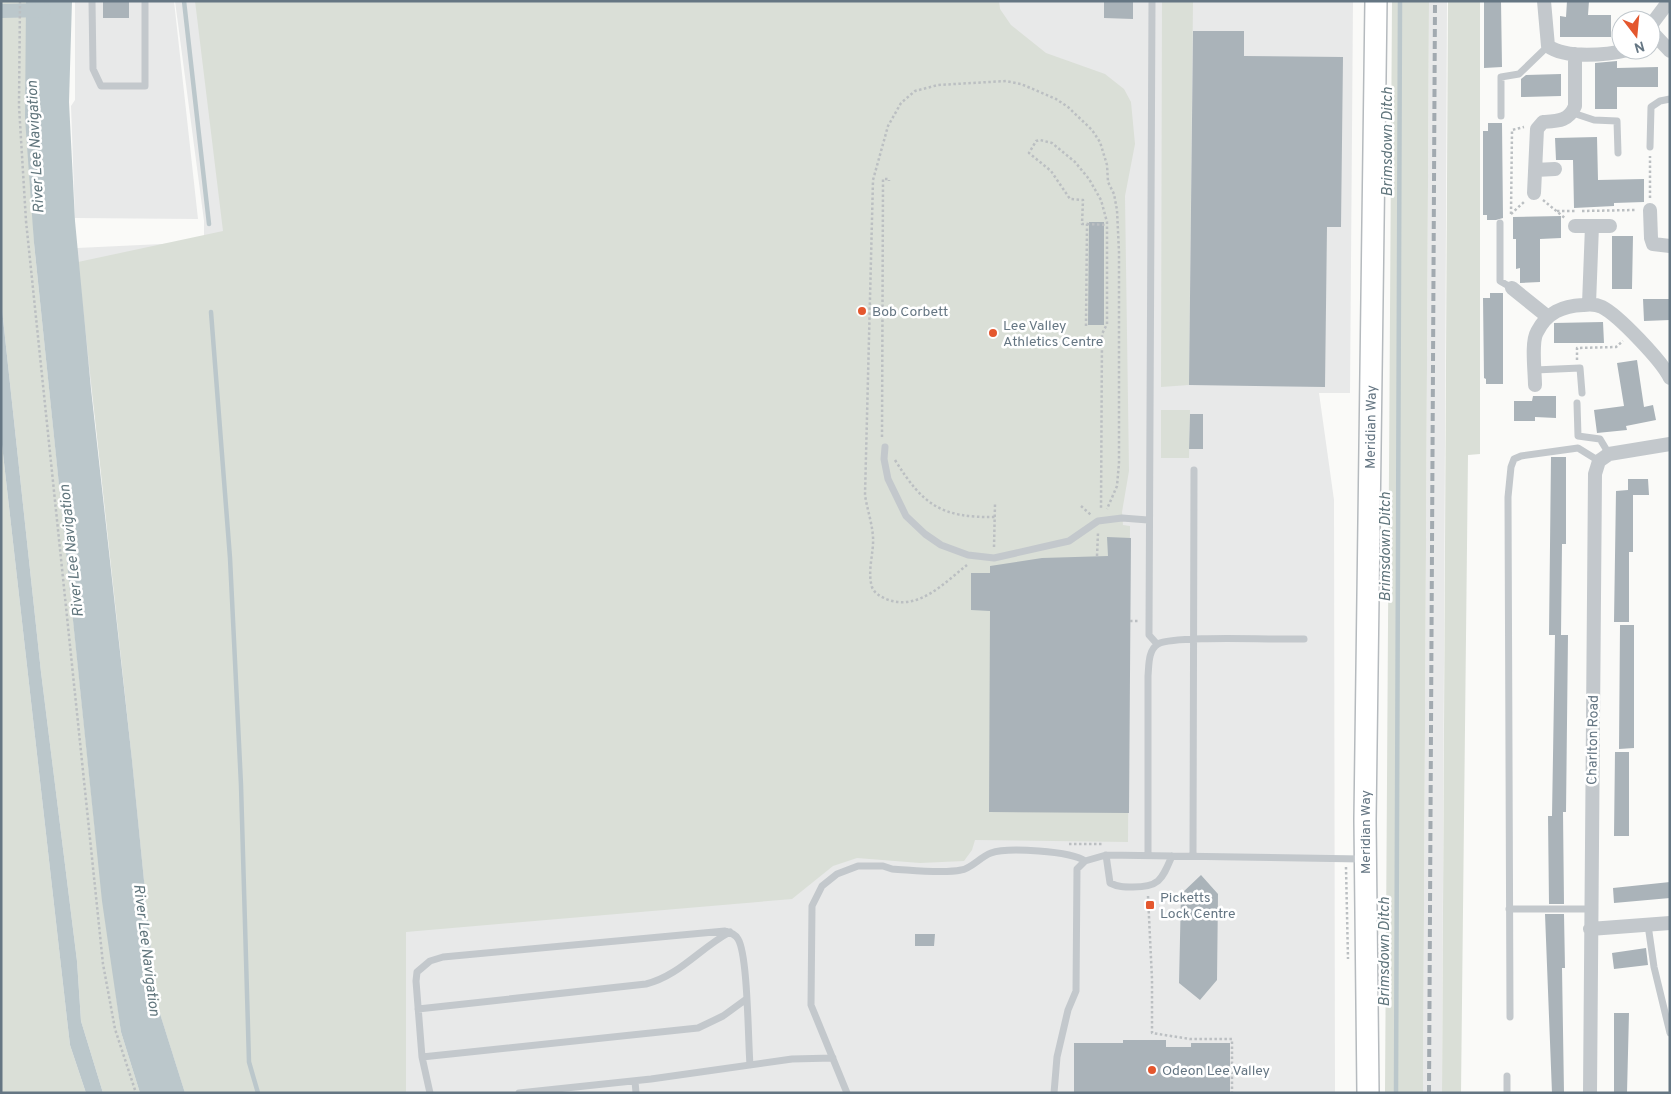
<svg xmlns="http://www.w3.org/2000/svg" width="1671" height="1094" font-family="Overpass,sans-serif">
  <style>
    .built { fill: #e8e9e9 }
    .green { fill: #dadfd7 }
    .water { fill: #bbc7cb }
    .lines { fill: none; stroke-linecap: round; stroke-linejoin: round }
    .stream { stroke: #bbc7cb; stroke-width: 4.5 }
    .canal { stroke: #bbc7cb; stroke-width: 14 }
    .building { fill: #aab3b9 }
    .primary-casing { stroke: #b5babe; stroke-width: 24 }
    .path { stroke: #bbbfc2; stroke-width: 2.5; stroke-dasharray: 2.5 2.5; stroke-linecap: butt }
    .lane { stroke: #c3c8cc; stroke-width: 7 }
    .street { stroke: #c3c8cc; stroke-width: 14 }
    .primary { stroke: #fff; stroke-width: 21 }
    .rail { stroke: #a2aab0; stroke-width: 4; stroke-dasharray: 8 4; stroke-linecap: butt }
    .poi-dot { fill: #e4572e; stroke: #fff; stroke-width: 2 }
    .labels { text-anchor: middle; stroke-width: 5; stroke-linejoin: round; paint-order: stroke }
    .poi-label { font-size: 14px; fill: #657683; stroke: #fff; text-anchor: start }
    .street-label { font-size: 14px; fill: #657683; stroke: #fff }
    .water-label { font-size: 15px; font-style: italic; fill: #60757c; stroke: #fff }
  </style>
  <rect width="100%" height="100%" fill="#fafaf8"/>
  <path class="built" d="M75 1H174L198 219 75 218 71 106 75 100Z
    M175 1H1353L1350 393H1319L1334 500 1335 1093H185L156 1001 109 529 79 289 77 248 204 242V221Z
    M1429 1H1447L1442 1093H1423Z"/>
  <path class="green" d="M1 1H28L34 243 95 830 121 1032 140 1093H103L81 1021 77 961 41 672 1 300Z
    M195 1H999L1000 9 1011 25 1046 53 1105 74 1124 89 1131 102 1135 144 1125 196 1129 471 1122 512 1123 525 1130 526 1128 842 975 840 972 850 964 861 920 863 857 858 833 866 792 899 406 932V1093H185L156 1001 132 760 78 262 223 231Z
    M1162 1H1193L1189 385 1161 387Z
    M1392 1H1429L1423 1093H1385Z
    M1448 1H1480V454L1468 455 1461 1093H1442Z
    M1161 410H1190L1189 458H1161Z
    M1 436 68 1028 70 1045 86 1093H1Z"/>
  <path class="water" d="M26 1H72L69 102 75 221 91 389 132 760 156 1001 185 1093H140L121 1032 102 901 34 243 25 118Z
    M1 300 41 672 77 961 81 1021 103 1093H86L70 1045 68 1028 1 436Z"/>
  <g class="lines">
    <path class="stream" d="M184 1 209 224
      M211 312 230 558 241 785 249 1062 258 1093
      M1396 1093 1400 1"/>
    <path class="canal" d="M1 11 44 10"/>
  </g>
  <path class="building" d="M103 1H129V18H103Z
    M1484 1H1501L1502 67 1484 68Z
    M1567 1H1589L1588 15H1611V37H1560V16L1566 17Z
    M1104 2H1133V19L1104 18Z
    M1193 31H1244V56L1343 57 1341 227H1327L1325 387 1189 385Z
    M1617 61V68L1658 67V87H1617V109H1595V63Z
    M1561 74V96L1521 97V79L1526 75Z
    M1488 123H1502L1503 218 1496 220H1487V215H1483V131H1488Z
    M1597 137 1598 180 1644 179V202L1614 203V206L1574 208 1573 160H1556L1555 138Z
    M1561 216V238L1540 239V282L1520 283V268L1516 269V239H1513V217Z
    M1089 222H1104V325H1088Z
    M1612 236H1633L1632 289H1612Z
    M1490 293H1503V384H1486V379L1484 378 1483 298H1490Z
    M1643 299H1670V320L1644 321Z
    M1603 322 1604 343H1554V323Z
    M1637 360 1644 407 1653 405 1656 420 1626 426 1627 430 1597 433 1594 410 1624 406 1617 363Z
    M1533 396H1556V418L1535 417V421H1514V401H1532Z
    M1190 414H1203V449H1189Z
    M1551 457H1566V544H1562L1561 635H1549Z
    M1628 479H1648L1649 495H1633V552H1629V622H1614L1616 491 1628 490Z
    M1107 537 1131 538 1129 813 989 812 990 611 971 610V573H990V566L1042 558 1108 556Z
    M1620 625H1634V748L1619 749Z
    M1555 635H1568L1566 812H1563L1564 904H1549L1548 816H1552Z
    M1615 752H1629V836H1614Z
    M1201 875 1218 894 1217 980 1200 1000 1179 983 1181 894Z
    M1670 882V898L1614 903 1613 888Z
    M1545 914H1564L1565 968H1562L1564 1093H1552Z
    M915 934H935L934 946H915Z
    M1646 948 1648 965 1614 969 1612 953Z
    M1614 1013H1629L1627 1093H1614Z
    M1123 1040H1166V1047H1191V1043H1230V1093H1074V1043H1123Z"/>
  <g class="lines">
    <g class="primary-casing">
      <g id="primary">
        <path id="s1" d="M1368 1093 1365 820 1376 1"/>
      </g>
    </g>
    <path class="path" d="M20 1 19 106 26 221 103 964 115 1029 136 1093
      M1650 198V156
      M1543 200 1566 219
      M1557 211H1576
      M1582 211 1636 210
      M1511 214 1512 130 1524 127
      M1511 214 1525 201
      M1087 224 1107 225
      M1086 326 1087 224H1082L1083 200 1070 199 1051 171 1029 153 1036 141 1040 140 1052 143 1075 162 1089 179 1101 200 1107 222V324L1102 334 1101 510
      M1577 360V348L1616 347 1623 341
      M882 437 883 179H889V181
      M895 460C923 505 941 518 995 517
      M1081 506 1091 515
      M994 547 995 504
      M1097 556 1098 533
      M967 565C944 583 918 612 886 599 880 596 874 593 872 587 867 571 874 553 873 537 872 522 867 509 865 495L873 180 888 126 901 103 915 91 938 85 1006 81 1021 84 1056 99 1068 107 1092 130 1100 142 1107 165 1108 182 1114 194 1117 210 1119 252V463L1117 486 1107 509
      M1130 621H1140
      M1069 844H1104
      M1346 867 1348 959
      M1148 896 1152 979V1033L1190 1039H1232V1093"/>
    <path class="lane" d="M92 1 93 69 101 86H145V1
      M1152 1 1149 629V635L1157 644
      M1573 113 1594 120 1617 121 1618 153
      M1501 116V77L1519 74 1548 46
      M1650 147 1651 107 1660 101 1670 99
      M1500 223V281L1512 288
      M1535 370 1580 368 1582 393
      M1577 403 1578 436 1600 439 1609 454
      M885 447 884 459 888 479 906 516 925 534 941 545 968 555 994 558 1069 541 1098 521 1122 518 1148 520
      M1106 855 1110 883C1118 887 1124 887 1133 887 1160 887 1162 879 1172 856
      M1148 855V676C1149 665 1148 650 1158 644 1173 635 1280 640 1304 639
      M1193 856 1194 470
      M1509 909H1591
      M1648 925 1654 967 1670 1033
      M418 1009 646 984C679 976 700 948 730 932
      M1510 1017 1508 497 1511 467 1514 459 1521 456 1578 448 1599 461
      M422 1057 698 1028 723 1016 745 1000
      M635 1081 636 1093
      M430 1093 422 1057 416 981 417 972 430 961 443 957 725 931C731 933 735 934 738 939 748 955 748 1041 750 1065
      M519 1093 651 1079 792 1059 833 1058
      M847 1093 811 1005 812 906 822 886 837 874 858 866H883L892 869C911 870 943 874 961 870 971 869 980 857 991 853 1007 847 1071 851 1085 861
      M1054 1093 1057 1057 1068 1010 1076 991 1077 869 1085 861 1106 855 1362 859
      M1507 1093V1076"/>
    <path class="street" d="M1544 1 1548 46C1566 59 1607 55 1628 50
      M1651 25 1669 1
      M1651 31 1670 51
      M1535 170 1555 169
      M1534 193 1537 129 1543 122C1558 121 1569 121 1575 106V54
      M1650 210 1651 238 1653 244 1670 246
      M1575 226H1610
      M1512 288 1548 317
      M1589 304 1592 226
      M1535 385C1535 372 1531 342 1537 332 1547 312 1563 306 1583 305 1589 304 1596 304 1602 307 1618 315 1662 361 1670 378
      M1590 929 1670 923
      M1590 1093 1595 474 1599 461 1609 454 1670 444"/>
    <use href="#primary" class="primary"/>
    <path class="rail" d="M1429 1093 1435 1"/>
  </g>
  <g class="poi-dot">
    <circle cx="862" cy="311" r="5"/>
    <circle cx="993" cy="333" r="5"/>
    <rect x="1145" y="900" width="10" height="10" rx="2.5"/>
    <circle cx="1152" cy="1070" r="5"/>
  </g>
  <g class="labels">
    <g class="poi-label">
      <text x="872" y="316">Bob Corbett</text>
      <text x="1003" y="330">Lee Valley<tspan x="1003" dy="16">Athletics Centre</tspan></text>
      <text x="1160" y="902">Picketts<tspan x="1160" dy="16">Lock Centre</tspan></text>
      <text x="1162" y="1075">Odeon Lee Valley</text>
    </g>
    <g class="street-label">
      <text dy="5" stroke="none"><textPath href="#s1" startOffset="666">Meridian Way</textPath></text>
      <text transform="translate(1592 740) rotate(-89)" y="5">Charlton Road</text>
      <text transform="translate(1365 832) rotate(-90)" y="5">Meridian Way</text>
    </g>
    <g class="water-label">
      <text transform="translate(1387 142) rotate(-90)" y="5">Brimsdown Ditch</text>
      <text transform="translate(35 147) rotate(-93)" y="5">River Lee Navigation</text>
      <text transform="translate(1385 547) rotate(-90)" y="5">Brimsdown Ditch</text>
      <text transform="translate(71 551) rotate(-96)" y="5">River Lee Navigation</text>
      <text transform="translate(147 950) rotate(83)" y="5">River Lee Navigation</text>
      <text transform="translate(1384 952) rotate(-90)" y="5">Brimsdown Ditch</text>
    </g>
  </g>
  <rect width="1671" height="1094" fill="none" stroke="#657683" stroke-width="5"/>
  <g transform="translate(1636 35) rotate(164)"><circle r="24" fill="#ffffff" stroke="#c1c8cd"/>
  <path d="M0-4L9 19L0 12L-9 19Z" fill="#e4572e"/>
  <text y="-8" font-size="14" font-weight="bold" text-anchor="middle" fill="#657683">N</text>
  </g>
</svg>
